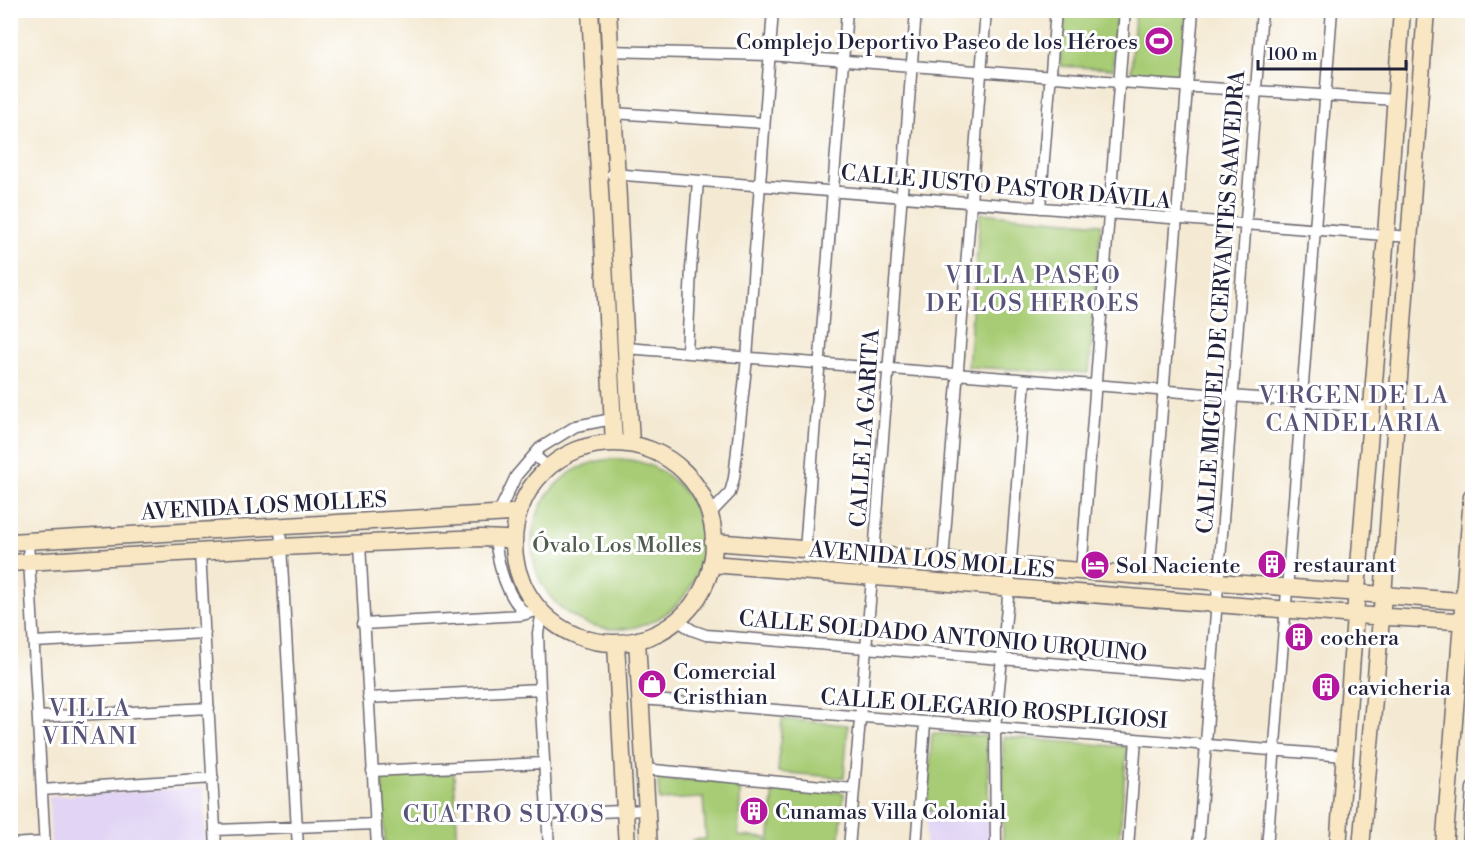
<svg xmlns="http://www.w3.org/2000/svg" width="1483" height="858" font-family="'Libre Bodoni',serif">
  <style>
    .built { fill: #e1d4f4 }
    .green { fill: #a7cc75; stroke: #647758; stroke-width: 1.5 }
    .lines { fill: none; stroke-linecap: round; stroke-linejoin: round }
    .street-casing { stroke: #6c6871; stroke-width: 13 }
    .secondary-casing { stroke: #6c6871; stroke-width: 19 }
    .street { stroke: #fff; stroke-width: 10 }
    .secondary { stroke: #f9e7c3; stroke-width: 16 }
    .labels { text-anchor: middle; stroke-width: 6; stroke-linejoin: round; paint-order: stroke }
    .poi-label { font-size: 22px; fill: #22223b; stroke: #fff; text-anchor: start }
    .street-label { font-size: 22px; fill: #22223b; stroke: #fff }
    .park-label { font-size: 22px; fill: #515e4f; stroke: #fff }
    .neighbourhood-label { font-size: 24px; letter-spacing: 1.5px; fill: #585378; stroke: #fff }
  </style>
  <rect width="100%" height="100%" fill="#fff"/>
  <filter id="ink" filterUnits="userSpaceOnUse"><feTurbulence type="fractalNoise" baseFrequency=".0167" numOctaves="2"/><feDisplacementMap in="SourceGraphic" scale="12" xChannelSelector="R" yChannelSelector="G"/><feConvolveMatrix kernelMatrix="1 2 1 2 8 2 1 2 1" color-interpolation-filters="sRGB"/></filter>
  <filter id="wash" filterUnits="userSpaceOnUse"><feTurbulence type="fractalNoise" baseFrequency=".008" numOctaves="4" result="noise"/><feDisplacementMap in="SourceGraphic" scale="24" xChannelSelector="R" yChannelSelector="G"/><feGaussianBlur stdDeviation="1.35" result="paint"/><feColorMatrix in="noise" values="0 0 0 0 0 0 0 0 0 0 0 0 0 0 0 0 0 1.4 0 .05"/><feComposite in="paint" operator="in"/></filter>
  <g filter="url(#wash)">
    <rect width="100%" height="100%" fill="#f4ead4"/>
    <path class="built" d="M203 787 206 847H51L49 797Z
      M927 810 989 816V847L925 848Z"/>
    <path class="green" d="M1063 11H1116L1113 69 1060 66Z
      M1135 11H1188L1183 76 1131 72Z
      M980 213 1101 224 1089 373 968 367Z
      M532 544a85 85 0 1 1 170 0a85 85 0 1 1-170 0Z
      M782 719 848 725 844 778 778 772Z
      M932 733 987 736 989 816 927 810Z
      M1003 737 1127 747 1119 847H1003Z
      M454 773 458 847H385L382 778Z
      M658 779 741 782 738 836 767 838V847H692V840L706 839 703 798 659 800Z
      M774 786 844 793 839 847 769 848Z"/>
  </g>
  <g filter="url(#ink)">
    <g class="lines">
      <g class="street-casing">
        <path id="street" d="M606 51 769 55 1119 82 1396 100
          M613 113 764 123
          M612 174 1410 237
          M1040 208 1056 10
          M626 348 1371 407
          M687 353 691 269 698 181
          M534 455 548 467
          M498 514 516 476 540 448 576 426 612 419
          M709 515 730 493 734 478 747 358 773 10
          M280 527 298 848
          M495 538C498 565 505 595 526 614
          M28 541 45 848
          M360 544 377 848
          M805 550 847 10
          M200 551 216 848
          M943 561 986 10
          M1081 572 1125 10
          M1149 577 1193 10
          M542 612 538 633 540 689 549 848
          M677 620 692 630 706 635 1210 676
          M363 624 522 615 540 610
          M34 642 205 633
          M368 698 540 689
          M641 699 1345 756
          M38 717 209 708
          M644 769 854 789
          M372 771 544 763
          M42 790 213 778
          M547 814 647 810
          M215 830 376 824
          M10 844 44 842
          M849 848 874 555 916 10
          M916 848 925 723
          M996 848 995 728 1009 587 1025 380
          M1128 848 1136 739
          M1198 848 1262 10
          M1267 848 1332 10
          M1468 848 1472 788"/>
      </g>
      <g class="secondary-casing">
        <path id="secondary" d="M590 10 614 443
          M608 10 631 444
          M514 543a100 100 0 1 1 200 0a100 100 0 1 1-200 0Z
          M10 542 511 513 519 511
          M713 542 1472 602
          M10 563 281 547 481 538 505 539 514 542
          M711 564 1355 615 1472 622
          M637 640 649 848
          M616 643 627 848
          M1338 848 1355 615 1386 235 1402 10
          M1361 848 1383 596 1426 10
          M1444 848 1472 496"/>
      </g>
      <use href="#street" class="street"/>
      <use href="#secondary" class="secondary"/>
    </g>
  </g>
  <defs>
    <g id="stadium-disc" transform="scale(1.5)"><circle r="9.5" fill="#b5179e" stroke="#fff"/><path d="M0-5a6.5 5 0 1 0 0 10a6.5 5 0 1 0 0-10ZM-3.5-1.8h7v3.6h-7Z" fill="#fff"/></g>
    <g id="building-disc" transform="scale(1.5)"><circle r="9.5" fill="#b5179e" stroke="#fff"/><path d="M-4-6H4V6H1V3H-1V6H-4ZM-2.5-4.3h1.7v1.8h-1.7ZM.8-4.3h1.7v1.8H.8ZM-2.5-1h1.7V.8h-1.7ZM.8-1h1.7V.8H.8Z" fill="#fff"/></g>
    <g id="hotel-disc" transform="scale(1.5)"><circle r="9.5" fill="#b5179e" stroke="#fff"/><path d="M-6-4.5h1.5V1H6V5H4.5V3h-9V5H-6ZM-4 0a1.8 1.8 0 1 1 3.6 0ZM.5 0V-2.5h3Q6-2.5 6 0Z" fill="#fff"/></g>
    <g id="shop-disc" transform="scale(1.5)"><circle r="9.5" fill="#b5179e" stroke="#fff"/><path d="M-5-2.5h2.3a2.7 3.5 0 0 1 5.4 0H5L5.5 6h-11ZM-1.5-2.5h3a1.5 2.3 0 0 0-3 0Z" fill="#fff"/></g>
  </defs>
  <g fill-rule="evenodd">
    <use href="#stadium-disc" x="1159" y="41"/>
    <use href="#building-disc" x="1272" y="564"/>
    <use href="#hotel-disc" x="1095" y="565"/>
    <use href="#building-disc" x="1299" y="637"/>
    <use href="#shop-disc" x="652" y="684"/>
    <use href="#building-disc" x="1326" y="687"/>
    <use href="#building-disc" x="754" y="811"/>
  </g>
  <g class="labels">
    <g class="poi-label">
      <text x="1138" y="49" text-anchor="end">Complejo Deportivo Paseo de los Héroes</text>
      <text x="1293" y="572">restaurant</text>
      <text x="1116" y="573">Sol Naciente</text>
      <text x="1320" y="645">cochera</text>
      <text x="673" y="679">Comercial<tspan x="673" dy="25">Cristhian</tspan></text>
      <text x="1347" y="695">cavicheria</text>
      <text x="775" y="819">Cunamas Villa Colonial</text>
    </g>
    <g class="street-label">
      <text transform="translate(1006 186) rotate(5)" y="8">CALLE JUSTO PASTOR DÁVILA</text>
      <text transform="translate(1220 302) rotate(-86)" y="8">CALLE MIGUEL DE CERVANTES SAAVEDRA</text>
      <text transform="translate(864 428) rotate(-86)" y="8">CALLE LA GARITA</text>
      <text transform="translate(264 505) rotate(-3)" y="8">AVENIDA LOS MOLLES</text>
      <text transform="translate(932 559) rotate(5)" y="8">AVENIDA LOS MOLLES</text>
      <text transform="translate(943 635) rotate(5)" y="8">CALLE SOLDADO ANTONIO URQUINO</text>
      <text transform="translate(994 708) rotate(4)" y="8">CALLE OLEGARIO ROSPLIGIOSI</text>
    </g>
    <g class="park-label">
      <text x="617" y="552">Óvalo Los Molles</text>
    </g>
    <g class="neighbourhood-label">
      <text x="1033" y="283">VILLA PASEO<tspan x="1033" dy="28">DE LOS HEROES</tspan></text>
      <text x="1354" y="403">VIRGEN DE LA<tspan x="1354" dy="28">CANDELARIA</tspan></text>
      <text x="90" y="716">VILLA<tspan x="90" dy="28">VIÑANI</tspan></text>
      <text x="504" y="822">CUATRO SUYOS</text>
    </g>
  </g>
  <rect width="1483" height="858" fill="none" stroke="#fff" stroke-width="36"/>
  <path d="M1258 60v9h148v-9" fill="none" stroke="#22223b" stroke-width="3"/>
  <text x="1267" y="60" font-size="18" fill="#22223b" stroke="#ffffff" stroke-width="4.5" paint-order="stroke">100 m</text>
</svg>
